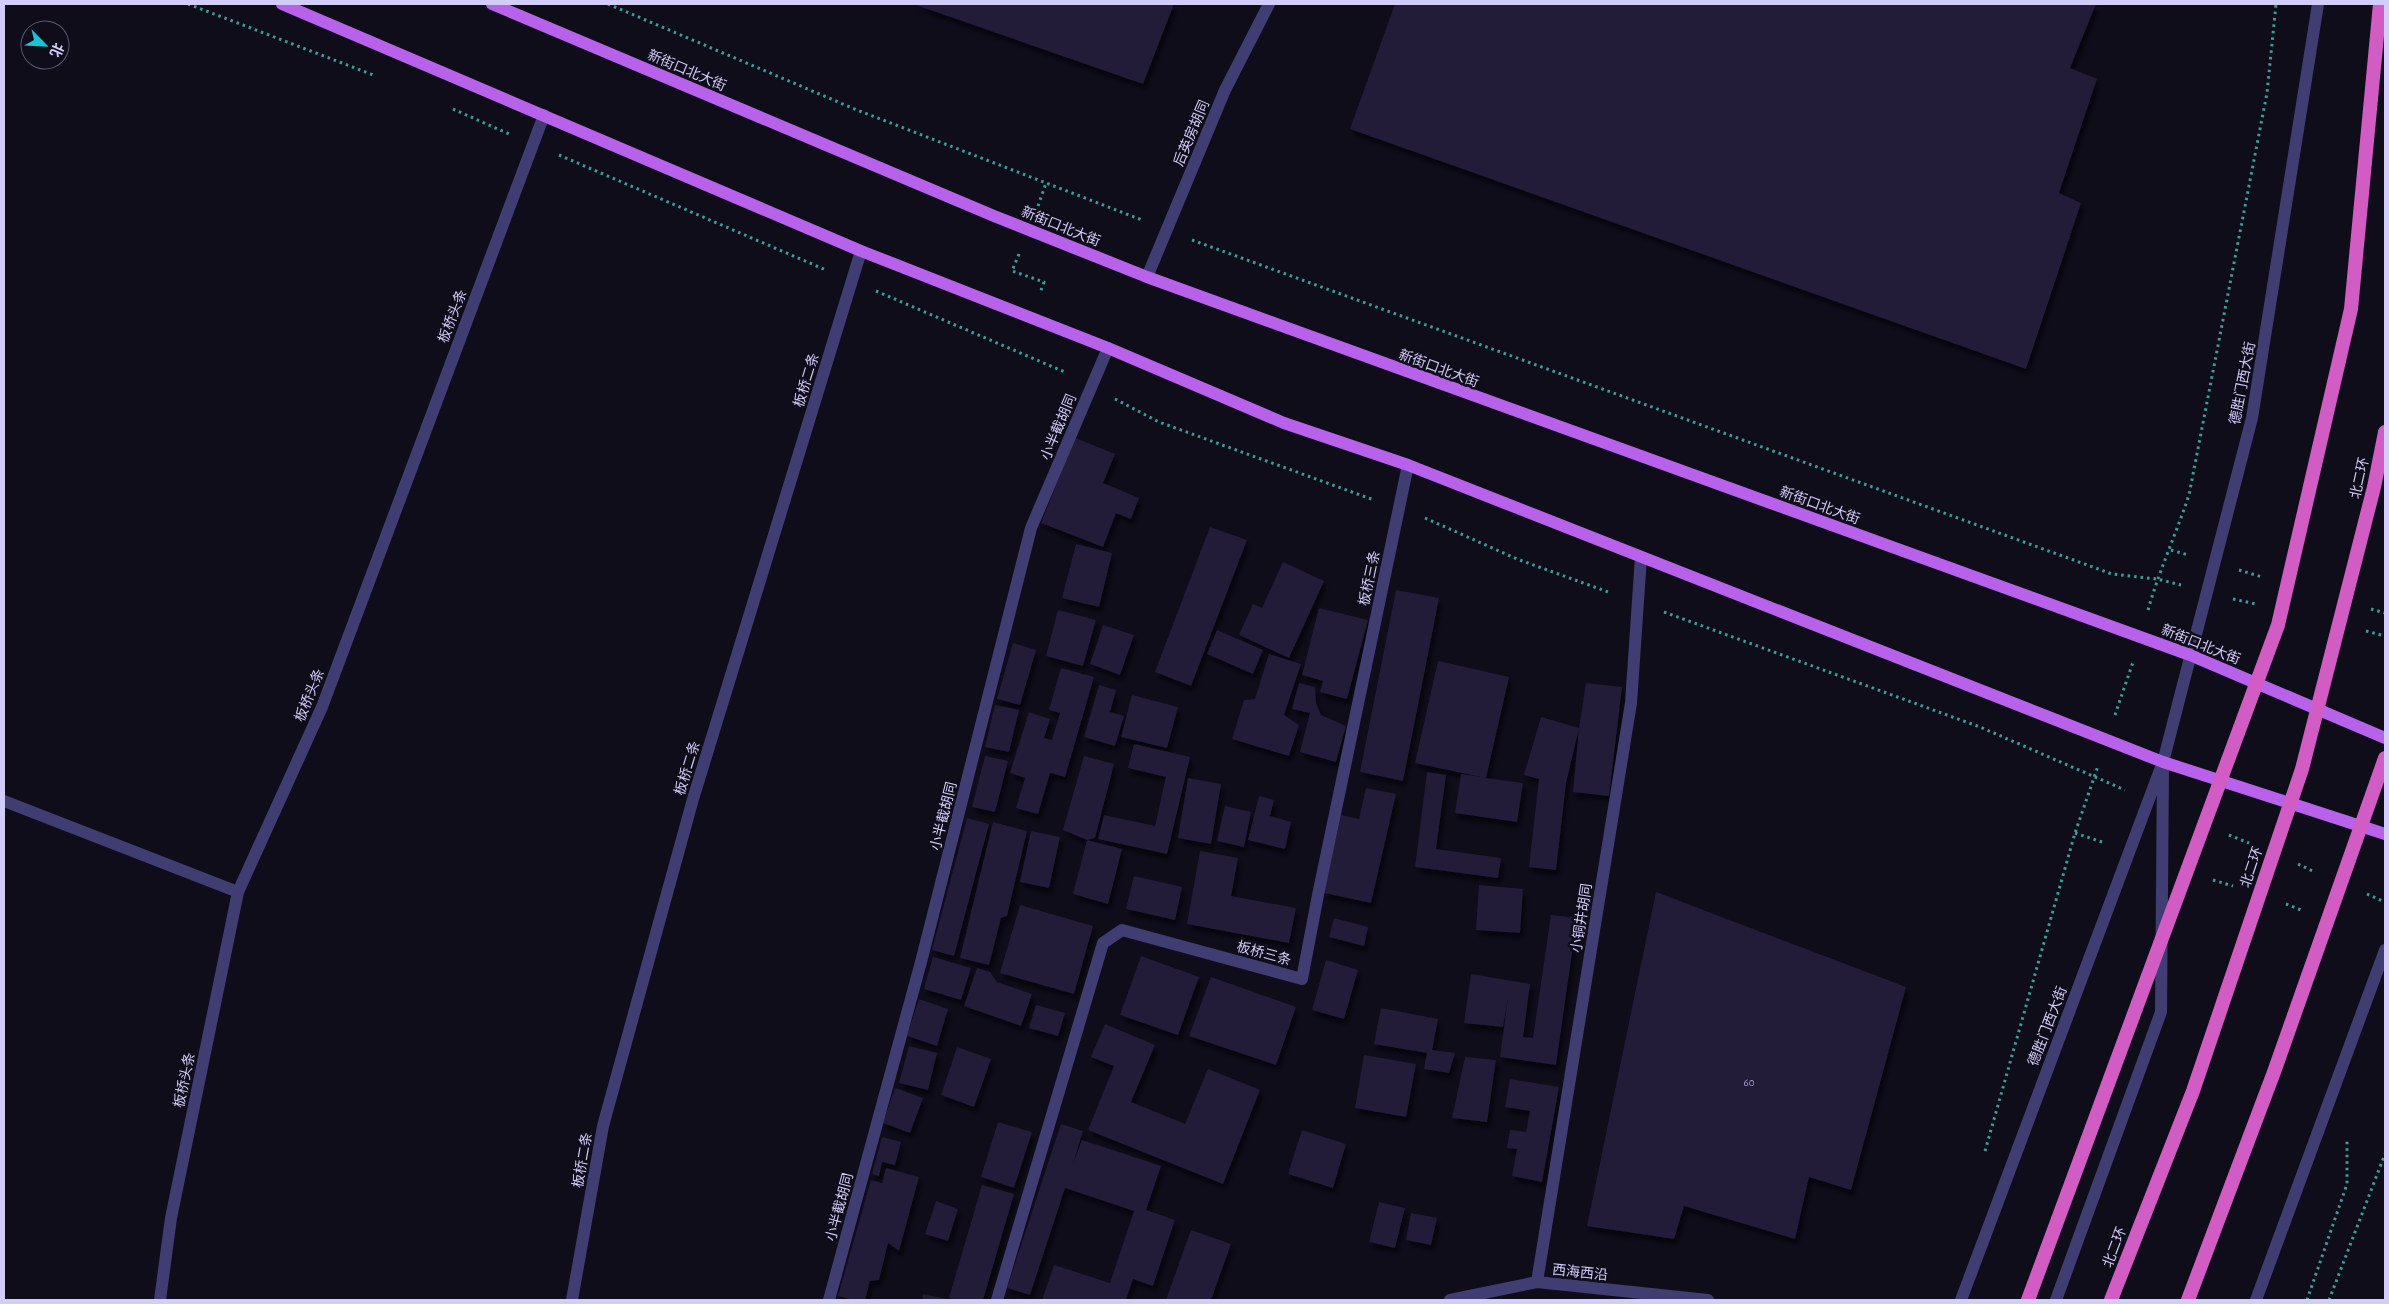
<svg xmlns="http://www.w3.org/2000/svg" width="2389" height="1304" font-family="'Alegreya Sans','Noto Sans SC',sans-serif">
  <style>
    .building { fill: #211b39; filter: url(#shadow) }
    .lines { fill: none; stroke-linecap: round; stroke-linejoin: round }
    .path { stroke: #3a9f99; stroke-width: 3; stroke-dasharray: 2.5 4; stroke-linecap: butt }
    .service { stroke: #403d73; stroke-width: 12 }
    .minor { stroke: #403d73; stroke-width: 12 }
    .tertiary { stroke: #403d73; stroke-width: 12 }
    .primary { stroke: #b861eb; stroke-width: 12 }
    .trunk-bridge { stroke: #d15cc4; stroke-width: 14 }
    .labels { text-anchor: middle; stroke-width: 5; stroke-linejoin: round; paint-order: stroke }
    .number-label { font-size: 11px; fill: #a6a0c9 }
    .street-label { font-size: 14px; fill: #d2ccf9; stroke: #0f0d1a }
  </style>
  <defs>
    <filter id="shadow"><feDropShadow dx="3" dy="5.5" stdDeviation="2.5" flood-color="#0009"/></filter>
  </defs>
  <rect width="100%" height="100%" fill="#0f0d1a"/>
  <path class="building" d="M913 4H1174L1143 84Z
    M1395 4H2096L2070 68 2097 79 2059 193 2081 203 2026 369 1350 129Z
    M1075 438 1115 454 1103 483 1139 498 1131 519 1116 513 1103 547 1041 523Z
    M1210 527 1247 540 1191 686 1155 672Z
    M1076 544 1112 553 1099 607 1062 598Z
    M1283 562 1324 581 1289 658 1239 635 1253 604 1262 608Z
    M1396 590 1439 598 1403 781 1360 772Z
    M1319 608 1368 620 1347 699 1320 692 1323 681 1302 675Z
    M1058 610 1096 620 1083 666 1046 656Z
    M1103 625 1134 635 1120 675 1090 664Z
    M1217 630 1263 650 1253 674 1207 654Z
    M1013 643 1036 650 1020 705 997 699Z
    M1269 654 1301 664 1284 715 1299 725 1289 756 1232 739 1244 700 1255 699Z
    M1438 661 1509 677 1486 778 1523 783 1517 822 1455 813 1461 774 1481 777 1415 763Z
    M1061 668 1094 677 1065 777 1050 773 1038 814 1016 808 1025 778 1010 773 1029 712 1050 719 1044 738 1052 740 1060 713 1049 710Z
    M1299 683 1315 687 1316 703 1321 715 1346 726 1336 762 1300 752 1310 713 1292 709Z
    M1586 683 1622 687 1609 796 1573 792 1579 728Z
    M1099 685 1116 690 1110 712 1124 716 1115 746 1084 737Z
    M1132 695 1178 707 1167 748 1121 737Z
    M995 705 1019 710 1009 752 985 747Z
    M1541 717 1579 728 1566 783 1556 870 1529 867 1539 779 1524 775Z
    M1134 744 1190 757 1167 854 1098 839 1104 815 1155 826 1166 777 1128 768Z
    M985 756 1008 761 995 812 972 807Z
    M1084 756 1114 764 1095 838 1087 840 1063 830Z
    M1427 772 1446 775 1436 849 1501 858 1498 878 1415 867Z
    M1188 778 1221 784 1211 844 1178 838Z
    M1366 788 1396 794 1371 903 1324 893 1341 815 1359 819Z
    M1259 796 1274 800 1270 816 1291 822 1285 849 1248 840Z
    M1225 806 1251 812 1244 847 1217 841Z
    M967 818 989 824 954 956 932 950Z
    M993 822 1027 831 1007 916 1001 918 989 965 960 958Z
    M1031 831 1060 837 1049 888 1020 882Z
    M1087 840 1122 849 1108 904 1073 894Z
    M1200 851 1238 858 1231 896 1296 908 1289 943 1187 924Z
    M1134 876 1182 887 1175 920 1126 909Z
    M1479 885 1523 889 1520 933 1476 930Z
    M1656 892 1906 987 1851 1190 1809 1177 1795 1239 1684 1206 1674 1239 1587 1226Z
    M1020 905 1093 926 1074 994 1000 973Z
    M1551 915 1577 918 1556 1065 1500 1057 1508 997 1503 1027 1464 1023 1471 974 1530 984 1523 1037 1533 1038Z
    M1334 918 1368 927 1364 946 1329 937Z
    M1141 956 1199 977 1178 1035 1120 1015Z
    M933 957 971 968 961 1000 924 989Z
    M1326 960 1358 970 1344 1019 1312 1010Z
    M977 968 990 972 997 982 1032 994 1021 1026 964 1006Z
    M1211 977 1296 1007 1276 1065 1189 1036Z
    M919 999 948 1009 937 1046 907 1036Z
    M1036 1005 1065 1013 1058 1036 1029 1028Z
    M1381 1008 1438 1019 1432 1050 1455 1053 1449 1073 1424 1069 1427 1053 1374 1044Z
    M1105 1024 1155 1045 1131 1102 1185 1124 1208 1069 1260 1090 1223 1184 1088 1130 1114 1066 1091 1057Z
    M909 1046 937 1053 928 1090 899 1083Z
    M957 1047 991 1059 974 1107 941 1095Z
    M1364 1055 1416 1064 1406 1117 1355 1108Z
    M1465 1057 1496 1060 1487 1122 1452 1118Z
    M1510 1079 1559 1087 1542 1182 1512 1176 1517 1149 1507 1148 1510 1130 1526 1132 1530 1111 1505 1107Z
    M895 1088 923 1098 910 1133 883 1123Z
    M998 1122 1032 1132 1014 1188 981 1177Z
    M1061 1124 1083 1131 1073 1164 1082 1140 1161 1166 1146 1210 1175 1220 1153 1286 1133 1279 1126 1300H1042L1054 1265 1110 1283 1134 1211 1065 1188 1030 1295 1007 1288Z
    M1302 1130 1346 1144 1333 1188 1288 1174Z
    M882 1137 901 1142 895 1165 882 1162 879 1176 872 1174Z
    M886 1168 919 1177 899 1251 888 1243 879 1280 870 1281 865 1300H853L838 1296 871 1180 882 1183Z
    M982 1185 1014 1194 983 1300H958L949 1298Z
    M936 1201 958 1209 948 1241 925 1234Z
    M1379 1202 1405 1208 1395 1248 1369 1242Z
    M1411 1213 1437 1218 1431 1245 1406 1240Z
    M1191 1230 1231 1244 1211 1300H1166Z
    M923 1294 947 1299V1300H922Z"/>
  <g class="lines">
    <path class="path" d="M188 4 376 76
      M608 4 857 110 1142 220
      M453 109 509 134
      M559 155 826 270
      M1038 206 1046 183
      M1192 240 2112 574 2157 579 2181 585
      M1019 254 1012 271 1044 282 1040 293
      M876 291 1067 373
      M1115 399 1159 422 1374 500
      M1425 518 1517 559 1611 593
      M2171 550 2188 555
      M2239 570 2262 577
      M2233 599 2256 604
      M2371 609 2385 613
      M2148 610C2159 571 2176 534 2189 495L2267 93 2276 4
      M1664 612 1980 727 2125 790
      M2366 631 2385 636
      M2115 715 2133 662
      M2075 833 2105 843
      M2229 835 2249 843
      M2298 864 2315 872
      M2213 880 2233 886
      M2367 894 2385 902
      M2286 904 2301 910
      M1985 1151 2075 833 2098 766
      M2307 1300 2347 1184V1138
      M2329 1300 2385 1154"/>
    <path class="service" d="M4 801 238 892
      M1537 1282 1631 703 1641 557
      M160 1300 171 1218 238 892 322 707 544 115
      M572 1300 603 1126 693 799 861 251
      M829 1300 921 962 1031 528 1108 348
      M997 1300 1103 943 1122 930 1302 979 1318 895 1408 465"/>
    <path class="minor" d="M1147 277 1225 90 1269 4
      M1450 1300 1537 1282 1708 1300"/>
    <path class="tertiary" d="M1961 1300 2163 762 2252 418 2318 4
      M2056 1300 2161 1012 2163 769
      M2256 1300 2385 950"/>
    <path class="primary" d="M282 4 861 251 1108 348 1284 423 1408 465 2163 762 2385 834
      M492 4 994 216 1147 277 2190 655 2385 738"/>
    <path class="trunk-bridge" d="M2028 1300 2278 625 2351 309 2380 4
      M2111 1300 2193 1091 2302 769 2374 487 2385 432
      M2188 1300 2274 1072 2385 758"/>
  </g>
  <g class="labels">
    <g class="number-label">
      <text x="1749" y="1086">60</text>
    </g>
    <g class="street-label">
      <text transform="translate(687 70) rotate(23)" y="5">新街口北大街</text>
      <text transform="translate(1191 133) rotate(-67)" y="5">后英房胡同</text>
      <text transform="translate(1061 226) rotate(22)" y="5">新街口北大街</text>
      <text transform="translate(452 316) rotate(-69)" y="5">板桥头条</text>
      <text transform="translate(1439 368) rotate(20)" y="5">新街口北大街</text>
      <text transform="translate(806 380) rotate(-73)" y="5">板桥二条</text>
      <text transform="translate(2242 383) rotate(-79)" y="5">德胜门西大街</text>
      <text transform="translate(1058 427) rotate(-67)" y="5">小半截胡同</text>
      <text transform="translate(2359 478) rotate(-77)" y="5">北二环</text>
      <text transform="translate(1820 505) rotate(20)" y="5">新街口北大街</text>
      <text transform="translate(1369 578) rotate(-78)" y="5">板桥三条</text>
      <text transform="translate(2201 644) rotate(22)" y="5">新街口北大街</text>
      <text transform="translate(309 695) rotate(-68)" y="5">板桥头条</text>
      <text transform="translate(687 768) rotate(-73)" y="5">板桥二条</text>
      <text transform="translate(943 816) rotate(-76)" y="5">小半截胡同</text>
      <text transform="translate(2251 867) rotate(-71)" y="5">北二环</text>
      <text transform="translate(1581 918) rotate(-81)" y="5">小铜井胡同</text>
      <text transform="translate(1264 953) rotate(15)" y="5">板桥三条</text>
      <text transform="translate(2047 1026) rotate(-69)" y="5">德胜门西大街</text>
      <text transform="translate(184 1080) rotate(-78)" y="5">板桥头条</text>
      <text transform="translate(582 1160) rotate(-80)" y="5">板桥二条</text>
      <text transform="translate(839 1207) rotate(-75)" y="5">小半截胡同</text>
      <text transform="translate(2114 1247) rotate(-69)" y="5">北二环</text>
      <text transform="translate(1580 1272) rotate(6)" y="5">西海西沿</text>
    </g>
  </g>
  <rect width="2389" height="1304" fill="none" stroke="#d2ccf9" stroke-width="10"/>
  <g transform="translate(45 45) rotate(114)"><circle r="24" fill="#0f0d1a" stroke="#5d5973"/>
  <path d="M0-4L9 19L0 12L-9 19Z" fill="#1bc3d6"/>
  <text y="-8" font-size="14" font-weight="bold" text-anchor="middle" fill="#d2ccf9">北</text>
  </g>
</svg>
